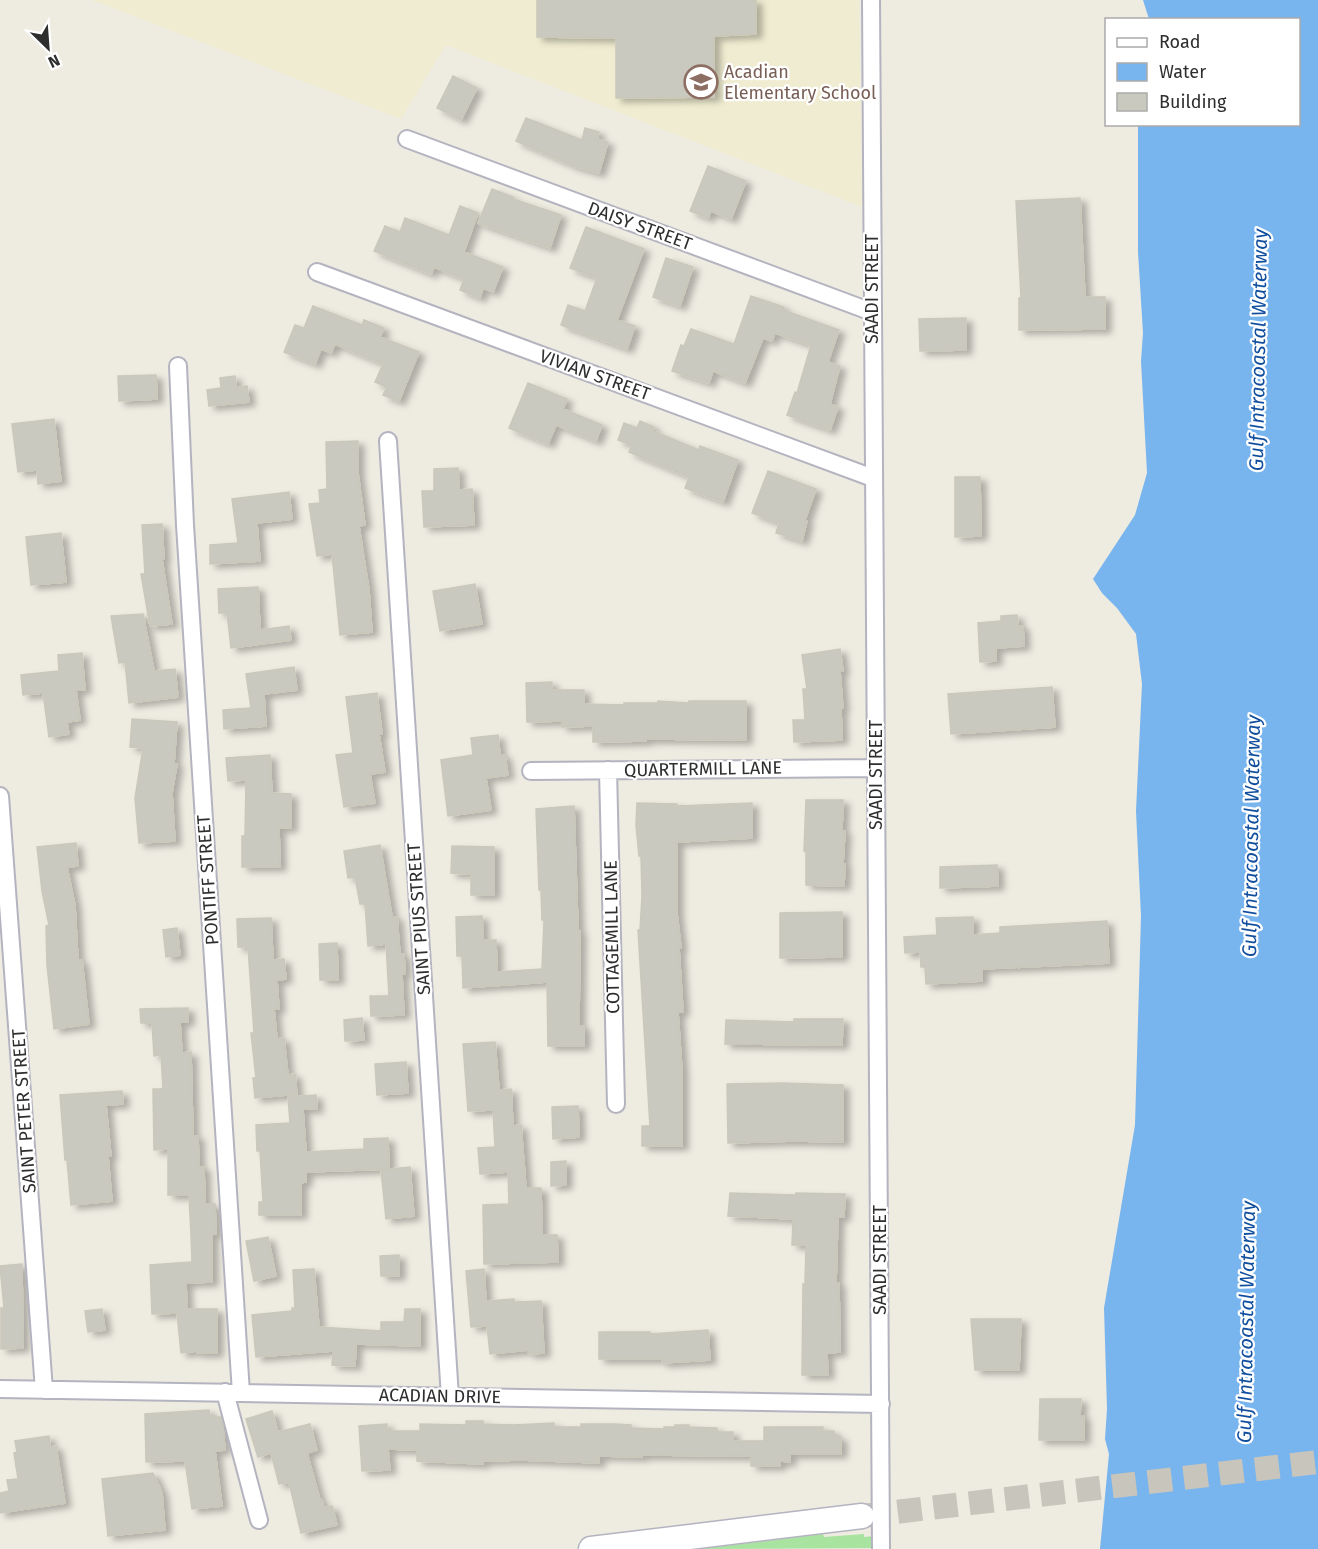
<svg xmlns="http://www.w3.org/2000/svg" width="1318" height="1549" font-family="'Fira Sans',sans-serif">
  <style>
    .education { fill: #efecd1 }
    .green { fill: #a8e39f }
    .water { fill: #78b4ed }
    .building { fill: #cac9bf; stroke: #cac8ba; stroke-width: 1.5; filter: url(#shadow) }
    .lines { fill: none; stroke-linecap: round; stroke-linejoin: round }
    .secondary-tunnel { stroke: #c8c5bd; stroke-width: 24; stroke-dasharray: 24 12; stroke-linecap: butt }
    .minor-casing { stroke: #b4b4c0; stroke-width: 20 }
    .secondary-casing { stroke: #b4b4c0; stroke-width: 27 }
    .minor { stroke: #fff; stroke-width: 16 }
    .secondary { stroke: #fff; stroke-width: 24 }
    .labels { text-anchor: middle; stroke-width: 4.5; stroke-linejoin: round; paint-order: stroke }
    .education-label { font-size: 18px; fill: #785e54; stroke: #fff; text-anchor: start }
    .street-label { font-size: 18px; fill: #2e2e2e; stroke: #fff }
    .water-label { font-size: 20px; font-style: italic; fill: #114f9e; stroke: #fff }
  </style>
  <defs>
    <filter id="shadow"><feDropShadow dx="6" dy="4" stdDeviation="3" flood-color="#0004"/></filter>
  </defs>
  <rect width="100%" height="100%" fill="#eeebe1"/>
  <path class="education" d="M92 0H859L862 207 446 45 401 119Z"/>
  <path class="green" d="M823 1534 824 1537 864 1534V1537L875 1536 873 1548 700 1549Z"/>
  <path class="water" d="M1143 0H1318V1549H1100L1109 1454 1105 1439 1107 1409 1104 1308 1135 1125 1141 916 1136 811 1142 684 1136 634 1117 608 1102 593 1093 579 1135 515 1147 473 1141 361 1143 333 1138 252V125L1298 124V20L1149 19Z"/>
  <path class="building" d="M537 0H756V34L714 36V97L616 98V38L537 37Z
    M453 76 477 88 461 120 437 108Z
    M526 118 582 140 585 128 599 132 597 139 608 142 599 173 574 166 516 141Z
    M708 166 746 181 731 219 711 211 708 218 690 211Z
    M492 189 513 197V199L561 215 550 248 478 223Z
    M1080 198 1085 297H1105V329L1019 330V298H1021L1016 201Z
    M460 206 478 213 464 252 503 267 493 292 483 288 480 298 460 290 464 279 434 267 431 274 374 251 385 226 400 232 405 218 449 235Z
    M586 227 644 249 617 320 635 326 627 349 561 325 568 305 585 311 597 278 570 268Z
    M666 258 693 267 680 306 653 297Z
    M751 296 784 307 783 310 839 330 828 362 840 366 830 404 838 407 830 430 787 415 795 392 797 393 811 345 775 333 772 341 763 338 745 383 713 371 709 383 672 371 681 345 684 346 691 329 734 344Z
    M313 306 362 325 364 320 384 328 380 337 419 352 399 401 383 395 387 387 375 382 383 364 335 344 331 353 321 349 315 364 284 352 295 325 304 328Z
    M966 318V350L920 351 919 319Z
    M156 375 157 399 119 401 118 376Z
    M235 376 236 388 247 386 249 402 209 406 207 390 221 388 220 378Z
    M528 383 567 399 563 409 602 425 596 441 556 425 548 444 509 428Z
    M54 419 61 481 38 484 37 470 18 472 12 424Z
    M640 421 654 427 653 431 699 450 700 446 738 460 723 502 685 488 689 477 629 452 632 445 618 440 624 423 637 428Z
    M358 441V473L365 525 359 526 369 590 372 632 340 635 332 554 317 556 309 504 320 503 319 490 327 489 326 442Z
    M458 468 459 490 472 489 474 525 424 527 422 491H434V469Z
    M768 471 816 489 805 520 807 521 802 541 776 533 779 523 752 513Z
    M955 477H980L981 536 955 537Z
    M289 492 292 519 257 523 260 561 210 564V545L238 543 232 499Z
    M162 524 164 559H162L172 624 150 626 141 574H145L142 525Z
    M61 533 66 582 31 585 26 537Z
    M475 584 482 624 440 631 433 591Z
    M258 587 260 630 289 626 291 640 231 648 227 613H219L218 589Z
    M143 614 154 671 175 669 178 697 129 703 125 662 119 663 111 616Z
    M1017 615 1018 626H1023L1024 646 996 648V661L980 662 978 623 1001 621V616Z
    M840 649 843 671H840L843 708H841L842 740 794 742 793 720H805L803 689H807L802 655Z
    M82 653 85 690H76L80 720 67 722 69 734 49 737 43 693 23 695 21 675 59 671 58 655Z
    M294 667 297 690 264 694 266 726 224 729 223 710 251 708 246 674Z
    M552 682V690H584V704L624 705V703H658V701L689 703V701H746V740L646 739V741L593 742V726L562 727V721L527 722 526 683Z
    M1052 687 1055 727 951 734 948 694Z
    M377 693 382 734H379L385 772 370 774 375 803 344 807 336 755 353 753 346 697Z
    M132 719 177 722 174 764H177L172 793 175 841 139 843 135 798 143 748 130 747Z
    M498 735 500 755H505L508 775 486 778 491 810 448 816 441 760 473 755 471 738Z
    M270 755 272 793 291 794V828H279L280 867H242V836H245L246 780 228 781 226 758Z
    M806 800H843L842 831H845L843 864H845L844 886 806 885V851H804Z
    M637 803 677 804V806L752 803V838L677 842V913L681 948H679L683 1012H678L682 1071V1146H642V1126H650L638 930H640L642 896 641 856H639L636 825Z
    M574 806 578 930 580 931 579 1026H584V1046H548L547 982 463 988 462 956H457L456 917 482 916 483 940H496L497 972 542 969 544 920H542L541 890H539L536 809Z
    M76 843 78 866 67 867 75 905 78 961 82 960 89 1024 54 1029 47 965 46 926 49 925 42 891 37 847Z
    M380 845 392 917H397L400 954H404L405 974H402L404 1015 371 1016 370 996H389L386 944 368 946 365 904H360L355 877 348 878 344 851Z
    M452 846 494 847V895H471V874L451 873Z
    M997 865 998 886 940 888V867Z
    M842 912V957L780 958V913Z
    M973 917V935L1000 933V927L1107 921 1109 963 982 969V981L926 984 925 967H921L920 952 905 953 904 937 937 935 936 918Z
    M271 918 273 960 284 959 286 979 277 980 279 1009H274L277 1039 284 1038 288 1075 295 1074 297 1094 255 1098 253 1078H256L251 1033H254L248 947H238L237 919Z
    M177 928 180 955 166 957 163 930Z
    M337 943 338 980H320L319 944Z
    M188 1008V1022H180L182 1053 191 1052 193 1136H198L199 1167H204L205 1204H215L216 1234H212V1282L186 1283 187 1309H217V1353H197V1351L181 1353 177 1313 152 1314 150 1265 192 1262 191 1235 189 1195H168V1149L154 1150 153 1089H163L161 1055 154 1056 152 1023H141L140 1009Z
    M362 1018 364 1040 345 1041 344 1020Z
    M794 1019H843L842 1045 725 1044 726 1020 794 1022Z
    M495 1042 499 1090 511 1089 513 1126 521 1125 526 1188H541L542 1235H557L558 1262 484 1264 483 1205 509 1204 508 1172 480 1174 478 1148 495 1147 493 1110 468 1111 463 1044Z
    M406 1062 408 1093 377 1095 375 1064Z
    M782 1083 843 1085V1142L794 1141 728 1143 727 1084Z
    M122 1091 123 1104 106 1105 111 1156H108L112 1201 71 1205 67 1160H65L60 1095Z
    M316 1095 317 1109H303L306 1152 364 1149V1139L388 1138 389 1169 306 1172V1182L301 1183V1215H259V1202H263L260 1151H257L256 1125 290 1123 288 1097Z
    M578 1106 579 1137 553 1139 552 1107Z
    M566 1161V1185L551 1186V1162Z
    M410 1167 414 1216 386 1219 381 1170Z
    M730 1193 796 1195V1193L845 1194 844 1217H838L836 1283H839L840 1352 827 1353 828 1375H802L803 1284H805L806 1245H792L793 1219 728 1216Z
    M268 1237 276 1276 254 1281 246 1241Z
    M399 1255V1276H381L380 1256Z
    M22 1264 23 1348 1 1349V1308H4L0 1266Z
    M314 1269 319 1327 381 1331V1322H404L405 1309H420V1346L356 1344 355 1366 332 1365 333 1351 256 1357 252 1315 292 1311V1308H295L293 1270Z
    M484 1269 486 1301 514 1299V1302L541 1301 544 1353 529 1354 528 1350 490 1354 487 1326 471 1327 466 1271Z
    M102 1309 105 1330 88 1332 85 1311Z
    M971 1319H1021L1019 1370H975Z
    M708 1330 710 1360 662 1363V1359H599V1332H650V1334Z
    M1040 1399H1081L1080 1416H1084V1440H1039Z
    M209 1410 210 1417H221L223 1427 225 1450 215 1451 222 1506 192 1509 185 1461 146 1462 145 1414Z
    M272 1411 278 1432 310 1424 317 1450 307 1453 320 1500H322L324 1508 332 1506 337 1525 301 1533 289 1482 279 1484 271 1453 258 1457 246 1419Z
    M466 1421H483V1424L513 1425 554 1423V1427H581V1424H615L631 1425V1428L664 1429V1427H676L675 1425H689V1427L717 1428 718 1432H733V1441H764V1427H823V1431H834V1437H841V1454H790V1462L780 1461V1466H751V1456L642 1455V1457L599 1456V1463L521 1460 483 1461V1464L417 1461V1450L388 1449 390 1470 362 1471 359 1426 387 1424V1431H420V1424L466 1425Z
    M49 1436 50 1447 56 1446 65 1503 0 1513V1493L9 1491 7 1480 18 1479 14 1453 17 1452 15 1441Z
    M153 1473 162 1493 165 1530 108 1536 102 1479Z"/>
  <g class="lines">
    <path class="secondary-tunnel" d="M862 1516 1318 1462"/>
    <g class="minor-casing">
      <path id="minor" d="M871 0 881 1549
        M407 139 872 312
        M317 272 873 478
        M178 366 185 525 241 1393
        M388 441 450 1397
        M608 770 616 1104
        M531 771 876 768
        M0 796 44 1390
        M0 1389 881 1404
        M225 1392 259 1520"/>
    </g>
    <g class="secondary-casing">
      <path id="secondary" d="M591 1549 862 1516"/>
    </g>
    <use href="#minor" class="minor"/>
    <use href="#secondary" class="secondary"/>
  </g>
  <defs>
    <g id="school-ring" transform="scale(1.725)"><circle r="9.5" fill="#fff" stroke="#8d6e63" stroke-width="1.5"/><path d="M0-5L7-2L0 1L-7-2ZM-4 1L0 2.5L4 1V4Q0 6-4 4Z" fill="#8d6e63"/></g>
  </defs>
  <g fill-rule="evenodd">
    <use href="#school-ring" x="701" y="82"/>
  </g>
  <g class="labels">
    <g class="education-label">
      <text x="724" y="78">Acadian<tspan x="724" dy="21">Elementary School</tspan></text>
    </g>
    <g class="street-label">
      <text transform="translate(640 226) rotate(20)" y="6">DAISY STREET</text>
      <text transform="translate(872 289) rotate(-90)" y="6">SAADI STREET</text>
      <text transform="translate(595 375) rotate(20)" y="6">VIVIAN STREET</text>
      <text transform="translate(703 769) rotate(-1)" y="6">QUARTERMILL LANE</text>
      <text transform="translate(876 775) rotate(-90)" y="6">SAADI STREET</text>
      <text transform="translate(208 880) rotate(-94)" y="6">PONTIFF STREET</text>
      <text transform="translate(419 919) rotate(-94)" y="6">SAINT PIUS STREET</text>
      <text transform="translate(612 937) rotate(-91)" y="6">COTTAGEMILL LANE</text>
      <text transform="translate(24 1111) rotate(-94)" y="6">SAINT PETER STREET</text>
      <text transform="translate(880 1260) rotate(-90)" y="6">SAADI STREET</text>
      <text transform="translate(440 1396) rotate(1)" y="6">ACADIAN DRIVE</text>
    </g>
    <g class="water-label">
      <text transform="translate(1258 350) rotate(-89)" y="7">Gulf Intracoastal Waterway</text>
      <text transform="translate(1251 836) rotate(-89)" y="7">Gulf Intracoastal Waterway</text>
      <text transform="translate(1246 1322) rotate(-89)" y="7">Gulf Intracoastal Waterway</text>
    </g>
  </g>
  <rect x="1105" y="18" width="195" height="108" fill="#ffffff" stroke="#ababab" stroke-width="1.5"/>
  <rect x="1117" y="38" width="30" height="9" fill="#ffffff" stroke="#ababab" stroke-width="1.5"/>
  <text x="1159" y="48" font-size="18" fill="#2e2e2e">Road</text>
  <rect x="1117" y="63" width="30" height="18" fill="#78b4ed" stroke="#ababab" stroke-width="1.5"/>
  <text x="1159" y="78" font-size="18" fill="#2e2e2e">Water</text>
  <rect x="1117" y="93" width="30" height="18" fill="#cac9bf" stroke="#ababab" stroke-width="1.5"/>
  <text x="1159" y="108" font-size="18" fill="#2e2e2e">Building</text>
  <g transform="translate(48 48) rotate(155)" stroke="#ffffff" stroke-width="4.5" paint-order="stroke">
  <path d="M0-4.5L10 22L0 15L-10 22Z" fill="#2e2e2e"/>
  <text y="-9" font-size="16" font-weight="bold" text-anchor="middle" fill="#2e2e2e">N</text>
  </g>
</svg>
